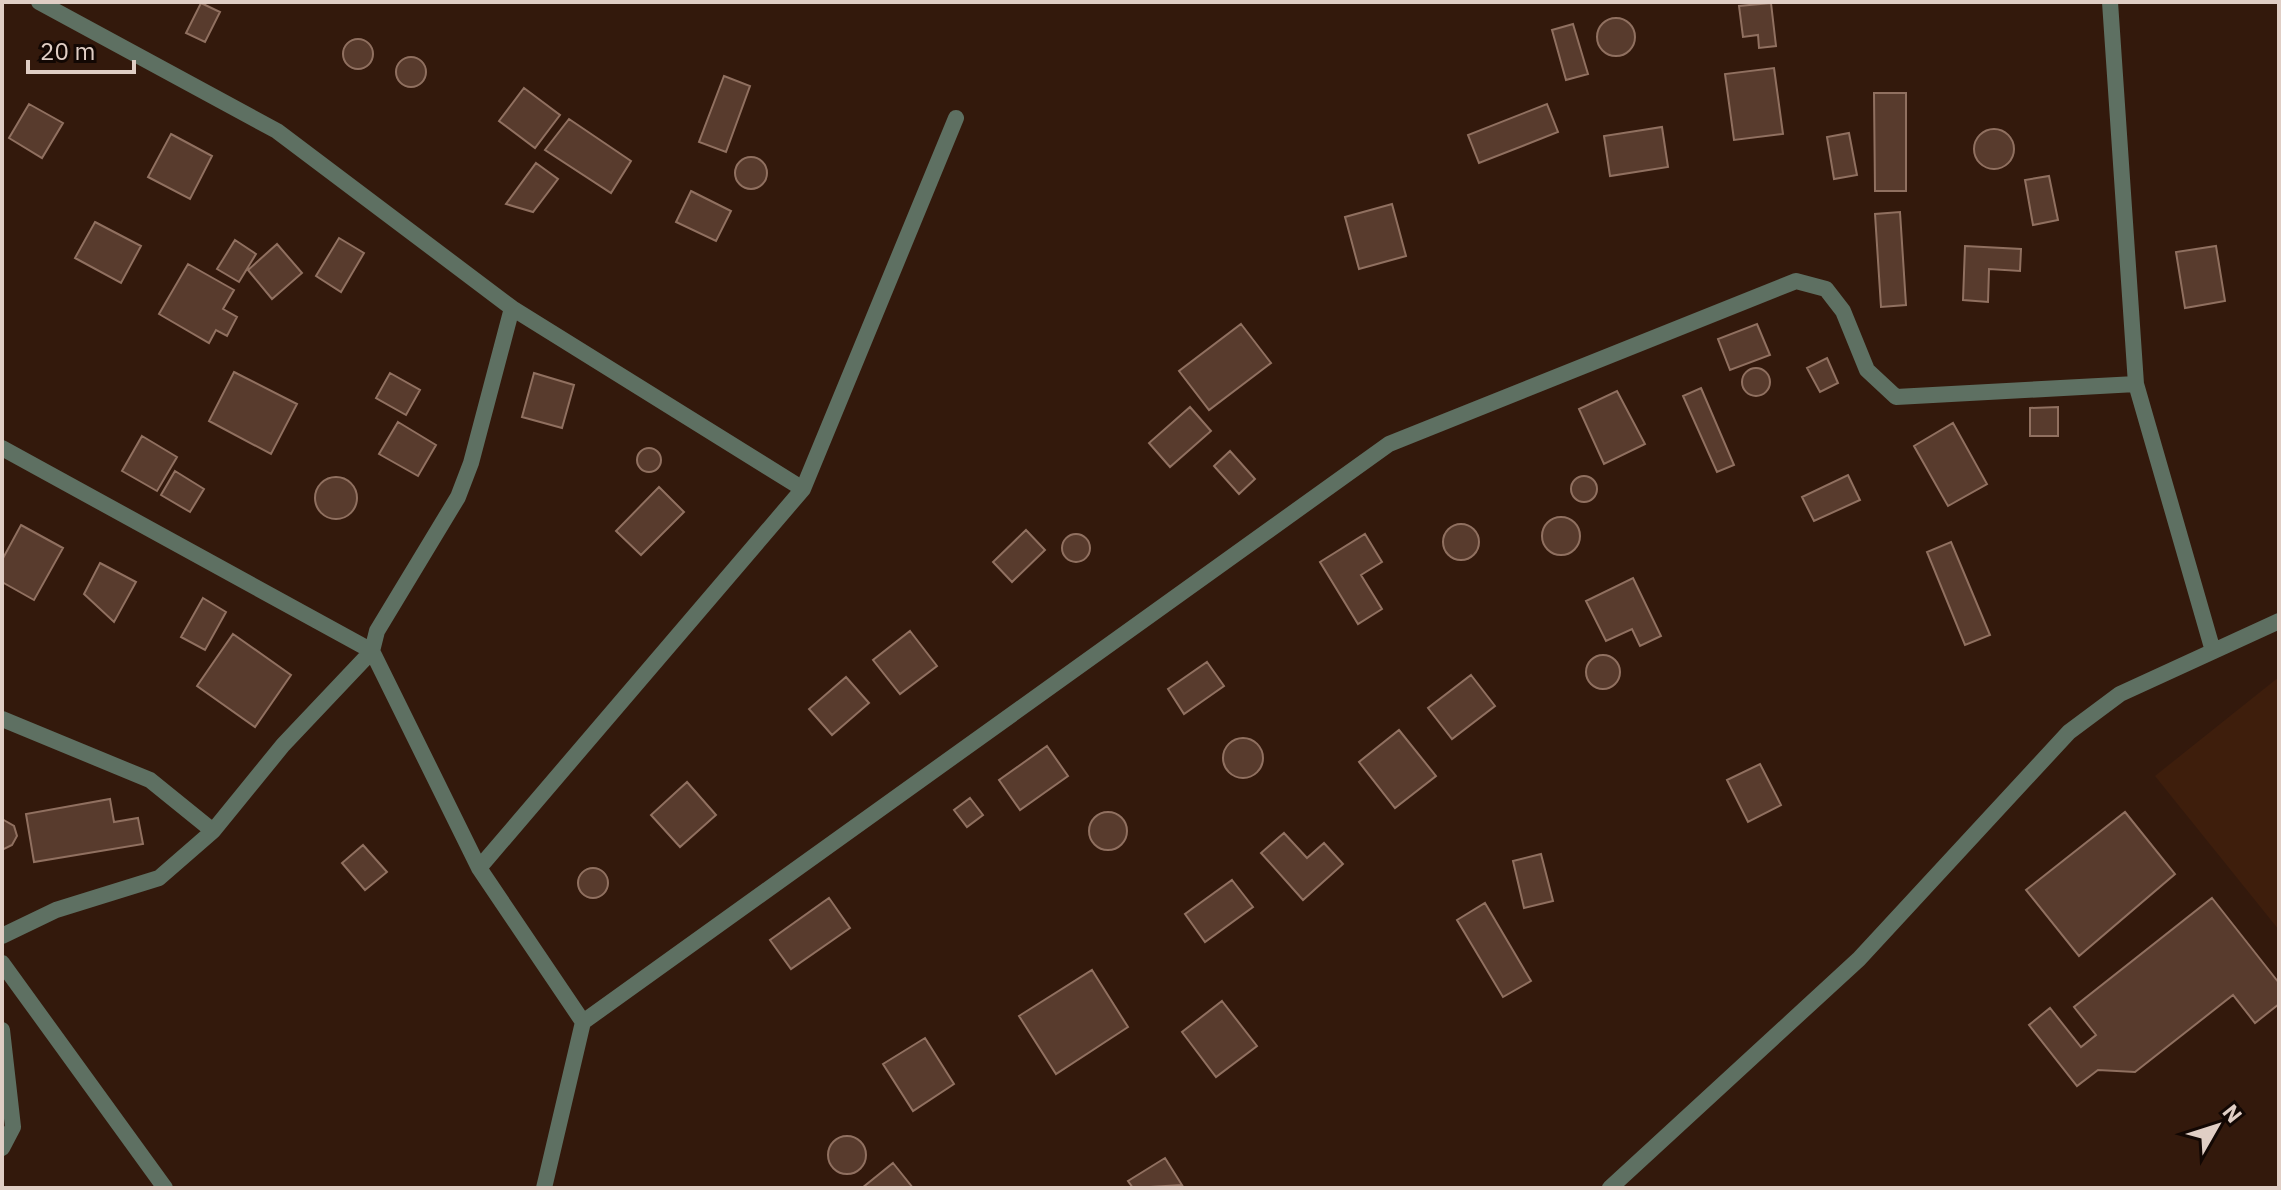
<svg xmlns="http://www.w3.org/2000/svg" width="2281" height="1190" font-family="'IBM Plex Sans',sans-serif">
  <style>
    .built { fill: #3e1e0c }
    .building { fill: #583b2d; stroke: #907060; stroke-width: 2 }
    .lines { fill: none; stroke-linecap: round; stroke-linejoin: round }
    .minor { stroke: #5e7062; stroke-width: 16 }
  </style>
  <rect width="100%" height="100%" fill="#33190c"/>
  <path class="built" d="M2279 677V930L2155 776Z"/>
  <path class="building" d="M201 3 220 12 205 42 186 33Z
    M1771 3 1776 46 1759 48 1758 35 1743 37 1739 6Z
    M1597 37a19 19 0 1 1 38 0a19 19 0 1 1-38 0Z
    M1573 24 1588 74 1566 80 1552 30Z
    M343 54a15 15 0 1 1 30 0a15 15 0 1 1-30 0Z
    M396 72a15 15 0 1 1 30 0a15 15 0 1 1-30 0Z
    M1774 68 1783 134 1734 140 1725 74Z
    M724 76 750 86 726 152 699 142Z
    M524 88 560 115 535 148 499 121Z
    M1874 93H1906V191H1875Z
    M29 104 63 123 42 158 9 138Z
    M1547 104 1558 132 1479 163 1468 135Z
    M569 119 631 161 611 193 545 150Z
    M1662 127 1668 167 1610 176 1604 136Z
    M1974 149a20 20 0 1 1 40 0a20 20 0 1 1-40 0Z
    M1849 133 1857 175 1834 179 1827 137Z
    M171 134 212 156 190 199 148 177Z
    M735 173a16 16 0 1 1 32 0a16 16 0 1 1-32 0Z
    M536 163 558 179 533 212 506 204Z
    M2049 176 2058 220 2033 225 2025 180Z
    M691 191 731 211 716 241 676 222Z
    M1392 204 1406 256 1359 269 1345 217Z
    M1900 212 1906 305 1881 307 1875 214Z
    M95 222 141 246 121 283 75 258Z
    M339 238 364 253 341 292 316 276Z
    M235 240 256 254 239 282 217 269Z
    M277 244 302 273 272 299 248 270Z
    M1965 246 2021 249 2020 271 1989 269 1988 302 1963 300Z
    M2216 246 2225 301 2185 308 2176 252Z
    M188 264 234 290 223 309 237 317 227 336 216 330 209 343 159 314Z
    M1241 324 1271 363 1209 410 1179 371Z
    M1757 324 1770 355 1730 370 1718 339Z
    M1827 358 1838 383 1820 392 1807 368Z
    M1742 382a14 14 0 1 1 28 0a14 14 0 1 1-28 0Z
    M234 372 297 404 271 454 209 421Z
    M390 373 420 390 406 415 376 398Z
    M534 373 574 385 562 428 522 417Z
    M1701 388 1734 465 1717 472 1683 396Z
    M1617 391 1645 444 1604 464 1579 409Z
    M1190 407 1211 431 1170 467 1149 443Z
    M2058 407V436H2030V408Z
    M398 422 436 445 418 476 379 454Z
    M1953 423 1987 484 1948 506 1914 446Z
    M142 436 177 457 157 491 122 471Z
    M637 460a12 12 0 1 1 24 0a12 12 0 1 1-24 0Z
    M1230 451 1255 479 1239 494 1214 466Z
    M175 471 204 489 190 512 161 495Z
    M1848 475 1860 500 1814 521 1802 497Z
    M1571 489a13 13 0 1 1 26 0a13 13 0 1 1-26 0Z
    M315 498a21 21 0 1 1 42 0a21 21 0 1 1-42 0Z
    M659 487 684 512 641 555 616 531Z
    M1542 536a19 19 0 1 1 38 0a19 19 0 1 1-38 0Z
    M1443 542a18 18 0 1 1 36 0a18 18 0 1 1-36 0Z
    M21 525 63 548 34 600 2 582V560Z
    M1026 530 1045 550 1012 582 993 562Z
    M1062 548a14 14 0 1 1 28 0a14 14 0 1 1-28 0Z
    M1365 534 1382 562 1361 575 1382 609 1358 624 1320 562Z
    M1951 542 1990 635 1965 645 1927 552Z
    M100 563 136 582 114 622 84 594Z
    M1633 578 1661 636 1640 646 1632 629 1606 641 1586 601Z
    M203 598 226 612 205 650 181 637Z
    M910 631 937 666 900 694 873 660Z
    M233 634 291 675 255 727 197 686Z
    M1586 672a17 17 0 1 1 34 0a17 17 0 1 1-34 0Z
    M1207 662 1224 686 1184 714 1168 689Z
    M1471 675 1495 706 1452 739 1428 708Z
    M846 677 869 703 832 735 809 709Z
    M1399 730 1436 776 1395 808 1359 762Z
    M1223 758a20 20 0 1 1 40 0a20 20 0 1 1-40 0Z
    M1047 746 1068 776 1020 810 999 780Z
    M1760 764 1781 805 1748 822 1727 780Z
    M687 782 716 815 680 847 651 815Z
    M970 798 983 815 967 827 954 810Z
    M110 799 114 822 138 818 143 844 34 862 26 814Z
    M1089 831a19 19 0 1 1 38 0a19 19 0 1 1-38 0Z
    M2125 812 2175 874 2079 956 2026 890Z
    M2 819 14 826 17 836 12 845 2 850Z
    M1284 833 1307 858 1324 843 1343 864 1303 900 1261 853Z
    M363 845 387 872 365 890 342 863Z
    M1541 854 1553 901 1524 908 1513 861Z
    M578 883a15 15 0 1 1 30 0a15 15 0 1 1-30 0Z
    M1232 880 1253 907 1205 942 1185 914Z
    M829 898 850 928 791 969 770 940Z
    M2212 898 2279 983V1004L2255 1023 2233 995 2135 1072 2098 1070 2077 1086 2029 1025 2050 1008 2081 1047 2096 1035 2074 1007Z
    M1485 903 1531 981 1503 997 1457 920Z
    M1092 970 1128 1027 1056 1074 1019 1016Z
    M1222 1001 1257 1046 1216 1077 1182 1032Z
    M925 1038 954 1084 913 1111 883 1064Z
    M828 1155a19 19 0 1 1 38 0a19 19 0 1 1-38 0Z
    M1165 1158 1182 1185 1133 1188 1128 1181Z
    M893 1163 913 1188H862Z"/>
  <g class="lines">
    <path class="minor" d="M39 2 277 131 512 308 803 489
      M2110 2 2136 384 2213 651
      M2 448 372 651 479 868 583 1022 544 1188
      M2 719 150 780 213 831
      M479 868 803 489 956 118
      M2 936 56 910 159 878 213 831 283 745 372 651 377 631 458 497 471 463 512 308
      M2 963 165 1188
      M583 1022 1389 444 1796 281 1826 289 1843 311 1867 370 1896 397 2136 384
      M2 1030 13 1127 2 1148
      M1610 1188 1859 959 2069 732 2120 694 2279 621"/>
  </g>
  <rect width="2281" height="1190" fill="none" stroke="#e0cec5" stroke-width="8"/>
  <g transform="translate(2217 1126) rotate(51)" stroke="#120703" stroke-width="6" paint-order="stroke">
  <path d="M0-6L14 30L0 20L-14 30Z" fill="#e0cec5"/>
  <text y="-12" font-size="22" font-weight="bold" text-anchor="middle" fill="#e0cec5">N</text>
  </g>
  <path d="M28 60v12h106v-12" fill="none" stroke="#e0cec5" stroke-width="4"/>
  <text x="40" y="60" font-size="24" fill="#e0cec5" stroke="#120703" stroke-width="6" paint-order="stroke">20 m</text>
</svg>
